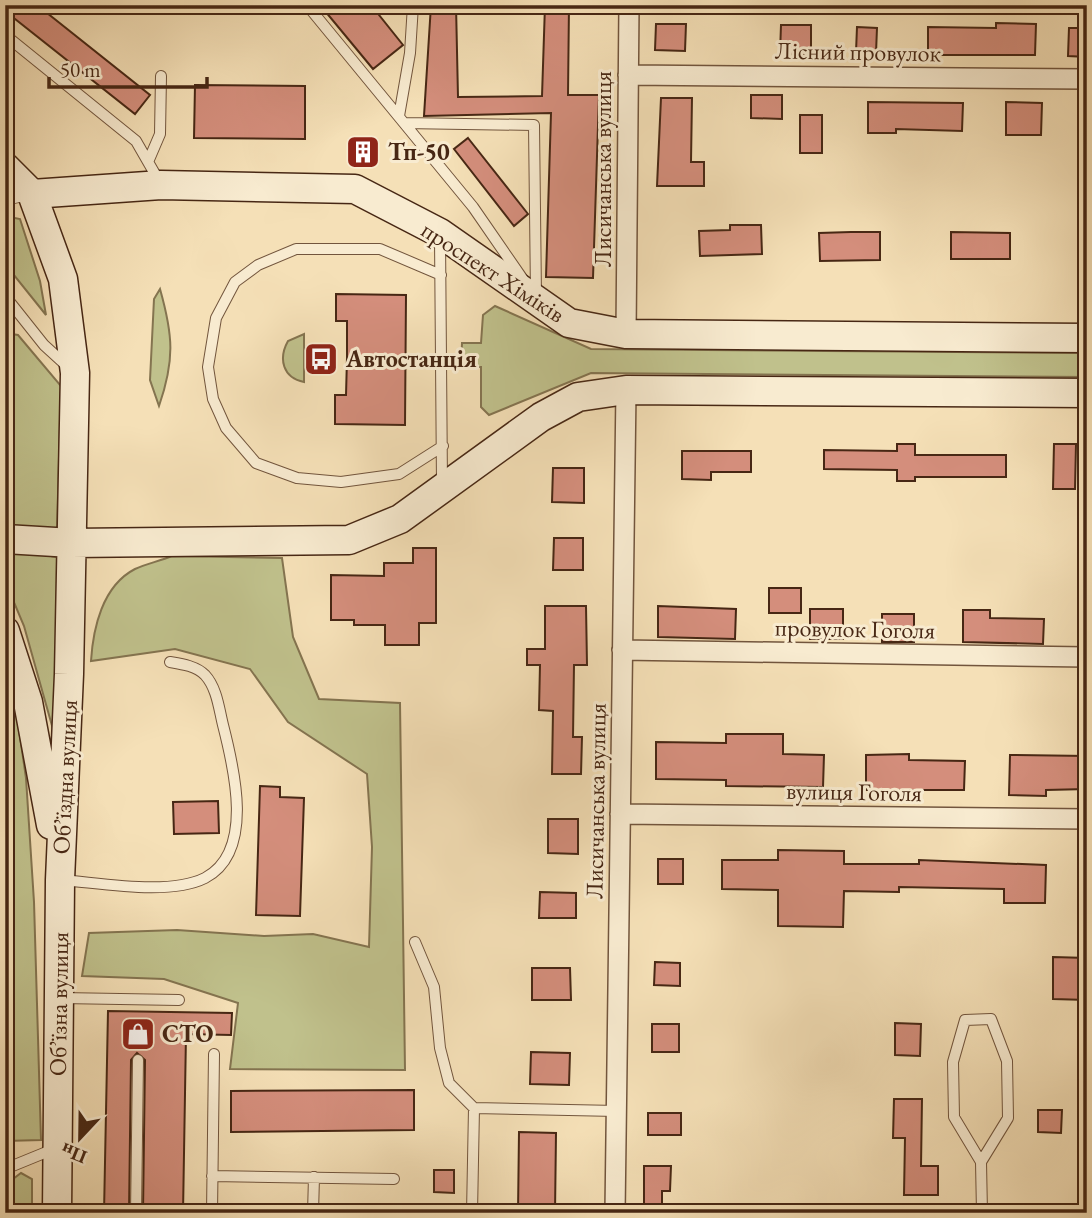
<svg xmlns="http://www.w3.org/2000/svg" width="1092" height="1218" font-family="'EB Garamond',serif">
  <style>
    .green { fill: #c0c18c; stroke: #847450; stroke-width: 2 }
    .building { fill: #d48e7c; stroke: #472714; stroke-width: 2 }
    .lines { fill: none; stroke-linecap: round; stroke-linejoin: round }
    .service-casing { stroke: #72553d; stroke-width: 12 }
    .minor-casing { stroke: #72553d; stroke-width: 22 }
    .secondary-casing { stroke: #472714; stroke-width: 31 }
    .service { stroke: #f8ebd0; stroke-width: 10 }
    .minor { stroke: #f8ebd0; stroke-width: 19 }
    .secondary { stroke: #f8ebd0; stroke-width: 28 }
    .labels { text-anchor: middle; stroke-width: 6; stroke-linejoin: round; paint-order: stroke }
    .street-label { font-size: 24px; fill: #472714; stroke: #f8ebd0 }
    .poi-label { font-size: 24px; font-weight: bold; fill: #472714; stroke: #f8ebd0; text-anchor: start }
  </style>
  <rect width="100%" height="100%" fill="#f5e0b7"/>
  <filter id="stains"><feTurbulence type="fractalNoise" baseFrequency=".00286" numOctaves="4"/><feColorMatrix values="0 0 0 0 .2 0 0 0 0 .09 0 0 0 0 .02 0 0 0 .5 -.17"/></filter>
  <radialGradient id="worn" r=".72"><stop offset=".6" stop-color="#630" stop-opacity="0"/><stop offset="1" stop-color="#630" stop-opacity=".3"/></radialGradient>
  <path class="green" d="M5 216 20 219 40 281 46 315 5 264Z
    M160 289C173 335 175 360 159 406L150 380 154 299Z
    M495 306 591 349 1087 353V377L591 373 489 415 481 407V367H461L462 343H481L483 315Z
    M5 333 18 335 61 386 57 530 26 531 5 523Z
    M304 334V382C283 378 278 359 288 341Z
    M5 549 57 557 56 740 24 626 5 581Z
    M172 556 282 558 293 637 319 699 400 703 405 1070 230 1069 238 1003 164 979 82 976 89 933 177 930 264 936 313 934 369 947 372 847 367 774 288 722 250 669 175 649 91 661C93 629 102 586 135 569 146 564 160 561 172 556Z
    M5 668 17 716 26 778 34 902 41 1140 5 1141Z
    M21 1173 32 1179V1206L24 1210 13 1206V1179Z"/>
  <path class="building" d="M5 5H37L150 95 135 114 5 11Z
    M320 5H371L403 45 373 69Z
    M431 5H456L458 97 542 96 545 5H569L568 95H599L593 278 546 277 551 113 424 116Z
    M996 23 1036 24 1035 55H928V27L996 28Z
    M656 24H686L685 51 655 50Z
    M781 25H811V55L780 54Z
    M857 27 877 28 876 53 856 52Z
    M1069 28H1087V57L1068 56Z
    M195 85 305 86V139L194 138Z
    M751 95H782V119L751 118Z
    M661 98H692L691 162H704V186H657Z
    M868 102 963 103 962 131 896 129V133H868Z
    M1006 102 1042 103 1041 135H1006Z
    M800 115H822V153H800Z
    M468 138 528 214 514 226 454 149Z
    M351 142H375V163L350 162Z
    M730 225H761L762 254 700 256 699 231 730 230Z
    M851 232H880V260L820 261 819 233Z
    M951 232 1010 233V259H951Z
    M336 294 406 295 405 425 335 424V395H346L347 358V321H336Z
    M897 444H915V455H1006V477H915V481H897V470L824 469V450L897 451Z
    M1054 444H1076L1075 489H1053Z
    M682 451H751V472H711V480L682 479Z
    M553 468H584V503L552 502Z
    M554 538H583V570H553Z
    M413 548H436V623H419V645H385V625H354V620H331V575L384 576V563H413Z
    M769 588H801V613H769Z
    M545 606H586L587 665H574L573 737H582L581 774H552L553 711 539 710 540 665H527V649H545Z
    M658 606 736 609 735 639 658 637Z
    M810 609H843V639H810Z
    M963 610H990V618L1044 619 1043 644 963 642Z
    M882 614H914V642H882Z
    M726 734H783V754L824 755 823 787 726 786V780L656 779V742L726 743Z
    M909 754V760L965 761 964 790H866V755Z
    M1010 755 1087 756V789L1046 790V796L1009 795Z
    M260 786 280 787V797L304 798 300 916 256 915Z
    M218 801 219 833 174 834 173 802Z
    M548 819H578V854L548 853Z
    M778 850 844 851V864H919V860L1046 865 1045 903H1004V889L899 887V892L844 891 843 927 778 926V890L722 889V860H778Z
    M658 859H683V884H658Z
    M540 892 576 893V918H539Z
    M1053 957 1087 958V1000L1053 999Z
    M655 962 680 963V986L654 985Z
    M532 968H570L571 1000H532Z
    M108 1011 232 1013 231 1035 186 1034 183 1213H143L145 1060 137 1053 131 1060 129 1213H104Z
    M895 1023 921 1024 920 1056 895 1055Z
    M652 1024H679V1052H652Z
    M531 1052 570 1053 569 1085 530 1084Z
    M414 1090V1130L231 1132V1091Z
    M894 1099H922L921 1166H938V1195H904L905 1138H893Z
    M1038 1110H1062L1061 1133 1038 1132Z
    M648 1113H681V1135H648Z
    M519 1132 556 1133 555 1213H518Z
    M644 1166H671L670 1191H662V1213H644Z
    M434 1170H454V1193L434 1192Z"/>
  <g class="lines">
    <g class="service-casing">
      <path id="service" d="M307 5 473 207 522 278
        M5 35 136 141 159 181
        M399 116 410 53 413 5
        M404 123 534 125 536 296
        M148 162 160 134 161 76
        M5 200 28 195
        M440 237 442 484
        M441 275 380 249H296L258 265 235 282 216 318 208 367 213 399 226 428 256 463 297 478 341 482 399 474 443 446
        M5 296 44 345 67 366
        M62 880C101 883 169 896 205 878 255 852 234 768 223 725 219 709 217 688 205 675 196 666 182 664 170 662
        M415 942 434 987 440 1048 449 1083 474 1108
        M61 998 179 1000
        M981 1162 1008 1118 1007 1061 991 1019 965 1020 953 1062 954 1117 981 1162 982 1213
        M5 1169 54 1149
        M212 1176 394 1179
        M5 1210 10 1213
        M136 1213 138 1060
        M212 1213 214 1054
        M313 1213 314 1177
        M472 1213 474 1108 617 1111"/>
    </g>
    <g class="minor-casing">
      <path id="minor" d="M628 75 1087 79
        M626 334 629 5
        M622 650 1087 657
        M620 814 1087 819
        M615 1213 626 390"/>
    </g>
    <g class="secondary-casing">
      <path id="secondary" d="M5 167 32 194 63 279 75 373 69 674 60 880 57 1213
        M32 194 161 185 355 189 440 233 569 323 626 334 1087 338
        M5 539 72 543 349 540 400 519 541 417 578 397 626 390 1087 393
        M5 631 28 702 51 825"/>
    </g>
    <use href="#service" class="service"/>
    <use href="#minor" class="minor"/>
    <use href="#secondary" class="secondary"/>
  </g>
  <defs>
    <g id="building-square" transform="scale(1.75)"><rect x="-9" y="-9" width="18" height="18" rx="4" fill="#8f2418" stroke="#f8ebd0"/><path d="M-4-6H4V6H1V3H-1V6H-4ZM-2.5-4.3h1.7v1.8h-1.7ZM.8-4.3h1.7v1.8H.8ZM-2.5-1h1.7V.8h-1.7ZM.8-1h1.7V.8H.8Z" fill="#fff"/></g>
    <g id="bus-square" transform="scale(1.75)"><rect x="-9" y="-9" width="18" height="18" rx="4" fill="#8f2418" stroke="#f8ebd0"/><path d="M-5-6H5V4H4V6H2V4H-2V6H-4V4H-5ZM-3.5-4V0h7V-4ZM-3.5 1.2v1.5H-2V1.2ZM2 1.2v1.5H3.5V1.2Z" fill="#fff"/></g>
    <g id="shop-square" transform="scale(1.75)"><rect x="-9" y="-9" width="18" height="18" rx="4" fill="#8f2418" stroke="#f8ebd0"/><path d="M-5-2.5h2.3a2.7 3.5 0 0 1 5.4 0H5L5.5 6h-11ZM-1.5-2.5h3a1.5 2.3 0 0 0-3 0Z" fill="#fff"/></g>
  </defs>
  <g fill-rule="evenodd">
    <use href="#building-square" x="363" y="152"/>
    <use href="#bus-square" x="321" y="359"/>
    <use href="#shop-square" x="138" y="1034"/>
  </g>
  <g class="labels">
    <g class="street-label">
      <text transform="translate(858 52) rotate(1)" y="8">Лісний провулок</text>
      <text transform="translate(603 169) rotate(-90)" y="8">Лисичанська вулиця</text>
      <text transform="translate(493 272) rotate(33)" y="8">проспект Хіміків</text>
      <text transform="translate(855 629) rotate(1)" y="8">провулок Гоголя</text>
      <text transform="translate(65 777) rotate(-87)" y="8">Об’їздна вулиця</text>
      <text transform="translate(854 792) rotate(1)" y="8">вулиця Гоголя</text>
      <text transform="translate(596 801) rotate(-89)" y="8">Лисичанська вулиця</text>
      <text transform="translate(59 1004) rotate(-89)" y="8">Об’їзна вулиця</text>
    </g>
    <g class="poi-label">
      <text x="388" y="160">Тп-50</text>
      <text x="346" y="367">Автостанція</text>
      <text x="162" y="1042">СТО</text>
    </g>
  </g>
  <rect width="1092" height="1218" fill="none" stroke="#f5e0b7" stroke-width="28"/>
  <rect x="7" y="7" width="1078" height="1204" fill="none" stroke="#472714" stroke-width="3.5"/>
  <rect x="14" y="14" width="1064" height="1190" fill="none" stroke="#472714" stroke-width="2"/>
  <g transform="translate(80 1138) rotate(202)" stroke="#f8ebd0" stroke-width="5" paint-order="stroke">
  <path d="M0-5L12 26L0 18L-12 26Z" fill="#472714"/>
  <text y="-10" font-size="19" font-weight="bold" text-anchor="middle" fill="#472714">Пн</text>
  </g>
  <path d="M49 77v10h158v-10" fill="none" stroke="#472714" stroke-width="3.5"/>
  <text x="60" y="77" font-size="21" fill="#472714" stroke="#f8ebd0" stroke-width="5" paint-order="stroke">50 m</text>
  <rect width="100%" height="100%" filter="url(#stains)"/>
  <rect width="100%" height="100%" fill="url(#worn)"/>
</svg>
